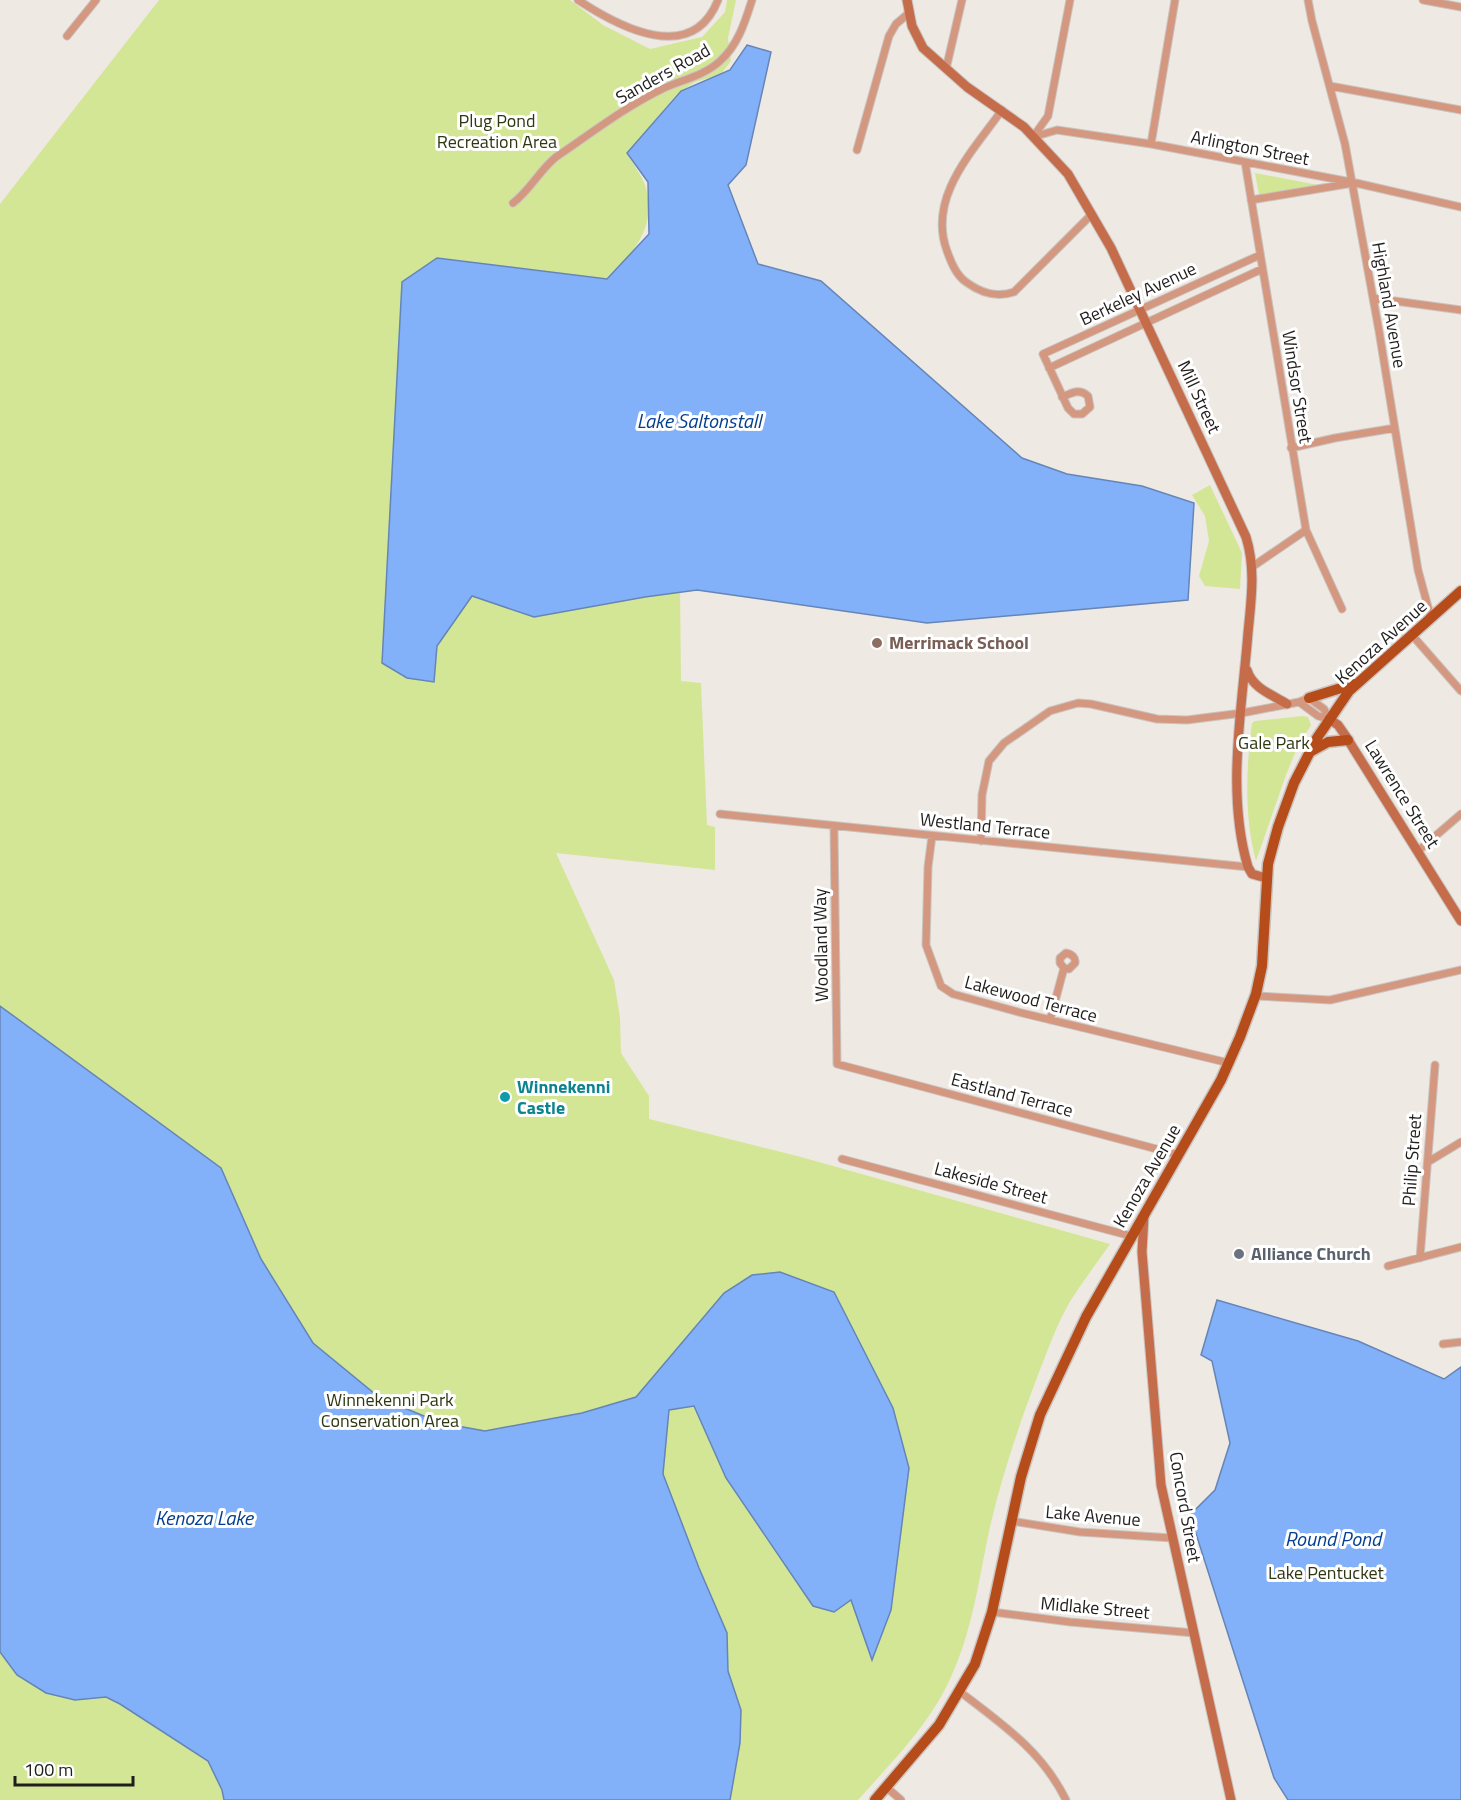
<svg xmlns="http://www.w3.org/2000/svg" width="1461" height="1800" font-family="'Titillium Web',sans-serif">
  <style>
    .green { fill: #d3e696 }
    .water { fill: #82b1fa; stroke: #6585b7; stroke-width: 1.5 }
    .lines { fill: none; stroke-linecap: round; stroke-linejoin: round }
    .street-casing { stroke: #cac4c0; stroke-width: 9 }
    .secondary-casing { stroke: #cac4c0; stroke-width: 11 }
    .primary-casing { stroke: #cac4c0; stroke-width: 13 }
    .street { stroke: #d49881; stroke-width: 7 }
    .secondary { stroke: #c56d4b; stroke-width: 9 }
    .primary { stroke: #b74c1b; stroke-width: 10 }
    .education-dot { fill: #8d6e63; stroke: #fff; stroke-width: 2 }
    .culture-dot { fill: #0f9aa8; stroke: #fff; stroke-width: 2 }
    .worship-dot { fill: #6b7280; stroke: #fff; stroke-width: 2 }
    .labels { text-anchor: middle; stroke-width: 6; stroke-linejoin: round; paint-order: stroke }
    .street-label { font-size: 18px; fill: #201e1c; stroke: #fff }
    .park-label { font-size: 18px; fill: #2f3711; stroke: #fff }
    .education-label { font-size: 18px; font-weight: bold; fill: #785e54; stroke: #fff; text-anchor: start }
    .culture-label { font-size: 18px; font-weight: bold; fill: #0d838f; stroke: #fff; text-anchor: start }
    .worship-label { font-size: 18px; font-weight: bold; fill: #5b616d; stroke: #fff; text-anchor: start }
    .water-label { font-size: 20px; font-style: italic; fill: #043f91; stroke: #fff }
  </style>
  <rect width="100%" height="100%" fill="#efe9e4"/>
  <path class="green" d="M159 0H570L603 25 650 49 702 37 725 12 727 0H736L728 38 731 61 720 75 695 82 677 94 627 153C632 163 641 174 645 185 658 226 634 252 607 279L441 258 429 264 433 640 472 586 680 585 681 681 701 683 707 825 715 827V870L556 853 614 980 620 1018 621 1053 649 1096V1119L801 1157 1110 1244C1097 1263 1083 1281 1071 1300 1057 1323 1048 1350 1038 1375 1019 1425 1002 1475 990 1527 979 1578 973 1629 951 1677 930 1724 892 1762 858 1800H0V204Z
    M1255 173 1318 185 1259 195Z
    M1210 485 1242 553 1240 589 1205 586 1199 576 1209 541 1205 516 1192 495Z
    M1302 716 1308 717 1311 725 1297 748 1286 775 1256 861C1244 816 1246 769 1252 723L1255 721Z"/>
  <path class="water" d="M747 45 771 52 746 165 728 185 758 264 821 281 1022 458 1067 474 1142 486 1194 503 1188 600 927 623 697 590 645 597 534 617 472 596 437 646 434 682 407 678 382 663 402 282 437 258 607 279 649 234 648 182 627 153 681 91 730 70Z
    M0 1006 221 1168 261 1259 313 1343 380 1398 441 1423 485 1431 582 1413 636 1397 724 1293 752 1275 780 1272 834 1292 893 1408 909 1468 891 1610 872 1660 851 1600 834 1612 813 1606 726 1478 694 1406 669 1410 663 1474 699 1568 727 1633 728 1671 741 1710 740 1743 730 1800H224L222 1790 208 1761 120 1704 106 1697 75 1700 46 1693 17 1675 0 1652Z
    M1217 1300 1358 1341 1444 1379 1461 1367V1800H1288L1274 1778 1190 1515 1215 1490 1230 1443 1212 1361 1201 1355Z"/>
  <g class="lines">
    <g class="street-casing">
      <path id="street" d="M578 0C619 27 692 66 718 0
        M1308 0 1312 21 1345 144 1379 331 1418 570 1431 618
        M1423 0 1461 7
        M67 36 96 0
        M946 69 962 0
        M1330 86 1461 110
        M1002 110C973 151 927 197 947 251 951 262 956 275 966 282 981 293 996 298 1014 292L1092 214
        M1033 137 1057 130 1151 144 1356 183 1461 207
        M1033 137 1048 116 1070 0
        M1151 144 1175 0
        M857 150 889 36 896 24 909 13
        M1245 162 1306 530 1342 609
        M1251 200 1347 184
        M513 203C530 190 539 171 556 157 590 134 625 107 662 89 681 80 704 76 720 61 738 45 745 22 752 0
        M1373 298 1461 310
        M1049 368 1262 269
        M1062 397C1072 393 1079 388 1088 396L1090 407 1082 414H1074L1068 408 1043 354 1260 255
        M1291 448 1335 438 1395 428
        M1252 567 1306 530
        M1412 635 1461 691
        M1299 702 1318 716 1329 719
        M720 814 1248 867
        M834 827 837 1064 1179 1155
        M932 836 928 867 926 945 941 986 953 994 1022 1013 1229 1063
        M981 841 982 795 989 761 1004 743 1050 711 1078 703 1091 704 1157 719 1187 720 1242 713 1299 702 1309 698 1324 709 1329 719
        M1418 851 1461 814
        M1256 996 1330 1000 1461 970
        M1050 1020 1064 968 1069 969 1075 963C1076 958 1072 954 1066 953L1060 958V963L1064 968
        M842 1159 1131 1236
        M1428 1162 1461 1142
        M1420 1258 1435 1065
        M1388 1266 1461 1247
        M1443 1344 1461 1342
        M1011 1521 1080 1532 1172 1538
        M992 1612 1070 1622 1194 1633
        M959 1691C1002 1724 1042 1751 1066 1800
        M886 1787 901 1800"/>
    </g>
    <g class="secondary-casing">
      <path id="secondary" d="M907 0 912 26 923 48 967 87 1024 127 1068 174 1111 248 1246 537C1256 569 1251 601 1248 633 1242 709 1226 793 1248 867L1252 874 1266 878
        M1247 670C1252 688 1273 695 1287 704
        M1329 719 1338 725 1345 735 1461 921
        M1144 1216 1142 1252 1161 1485 1231 1800"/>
    </g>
    <g class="primary-casing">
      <path id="primary" d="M1309 698 1354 684
        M1310 752 1328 742 1348 740
        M875 1800 939 1725 975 1664 992 1612 1021 1477 1040 1415 1086 1317 1221 1080 1240 1037 1256 994 1262 966 1268 864 1278 827 1294 783 1317 738 1349 691 1461 591"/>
    </g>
    <use href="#street" class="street"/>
    <use href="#secondary" class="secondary"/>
    <use href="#primary" class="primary"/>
  </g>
  <circle class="education-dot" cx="877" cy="643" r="6"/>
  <circle class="culture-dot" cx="505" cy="1097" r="6"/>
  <circle class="worship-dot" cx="1239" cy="1254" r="6"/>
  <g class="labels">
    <g class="street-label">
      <text transform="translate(663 74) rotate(-29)" y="6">Sanders Road</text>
      <text transform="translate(1250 148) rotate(11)" y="6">Arlington Street</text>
      <text transform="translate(1138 294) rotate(-25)" y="6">Berkeley Avenue</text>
      <text transform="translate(1389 305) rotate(80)" y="6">Highland Avenue</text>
      <text transform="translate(1297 387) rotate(81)" y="6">Windsor Street</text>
      <text transform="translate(1199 397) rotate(65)" y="6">Mill Street</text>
      <text transform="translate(1381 642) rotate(-42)" y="6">Kenoza Avenue</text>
      <text transform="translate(1402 794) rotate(58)" y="6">Lawrence Street</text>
      <text transform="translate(985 826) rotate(6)" y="6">Westland Terrace</text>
      <text transform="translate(821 945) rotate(-91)" y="6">Woodland Way</text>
      <text transform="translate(1031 999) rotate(15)" y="6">Lakewood Terrace</text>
      <text transform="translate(1012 1095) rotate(15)" y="6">Eastland Terrace</text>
      <text transform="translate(1412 1160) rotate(-86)" y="6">Philip Street</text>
      <text transform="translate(1147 1176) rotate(-60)" y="6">Kenoza Avenue</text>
      <text transform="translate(991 1183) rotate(15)" y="6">Lakeside Street</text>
      <text transform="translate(1185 1507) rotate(80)" y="6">Concord Street</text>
      <text transform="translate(1093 1516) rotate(5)" y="6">Lake Avenue</text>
      <text transform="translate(1095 1608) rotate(5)" y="6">Midlake Street</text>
    </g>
    <g class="park-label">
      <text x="497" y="127">Plug Pond<tspan x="497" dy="21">Recreation Area</tspan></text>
      <text x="1274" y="749">Gale Park</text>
      <text x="390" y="1406">Winnekenni Park<tspan x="390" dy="21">Conservation Area</tspan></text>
      <text x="1326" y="1579">Lake Pentucket</text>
    </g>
    <g class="education-label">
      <text x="889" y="649">Merrimack School</text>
    </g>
    <g class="culture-label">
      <text x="517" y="1093">Winnekenni<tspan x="517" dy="21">Castle</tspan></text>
    </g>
    <g class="worship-label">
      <text x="1251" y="1260">Alliance Church</text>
    </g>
    <g class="water-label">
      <text x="699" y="428">Lake Saltonstall</text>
      <text x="204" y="1525">Kenoza Lake</text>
      <text x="1333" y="1546">Round Pond</text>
    </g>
  </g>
  <path d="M15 1776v9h118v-9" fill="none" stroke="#201e1c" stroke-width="3"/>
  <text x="24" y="1776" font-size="18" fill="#201e1c" stroke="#ffffff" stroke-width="4.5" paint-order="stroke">100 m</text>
</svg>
